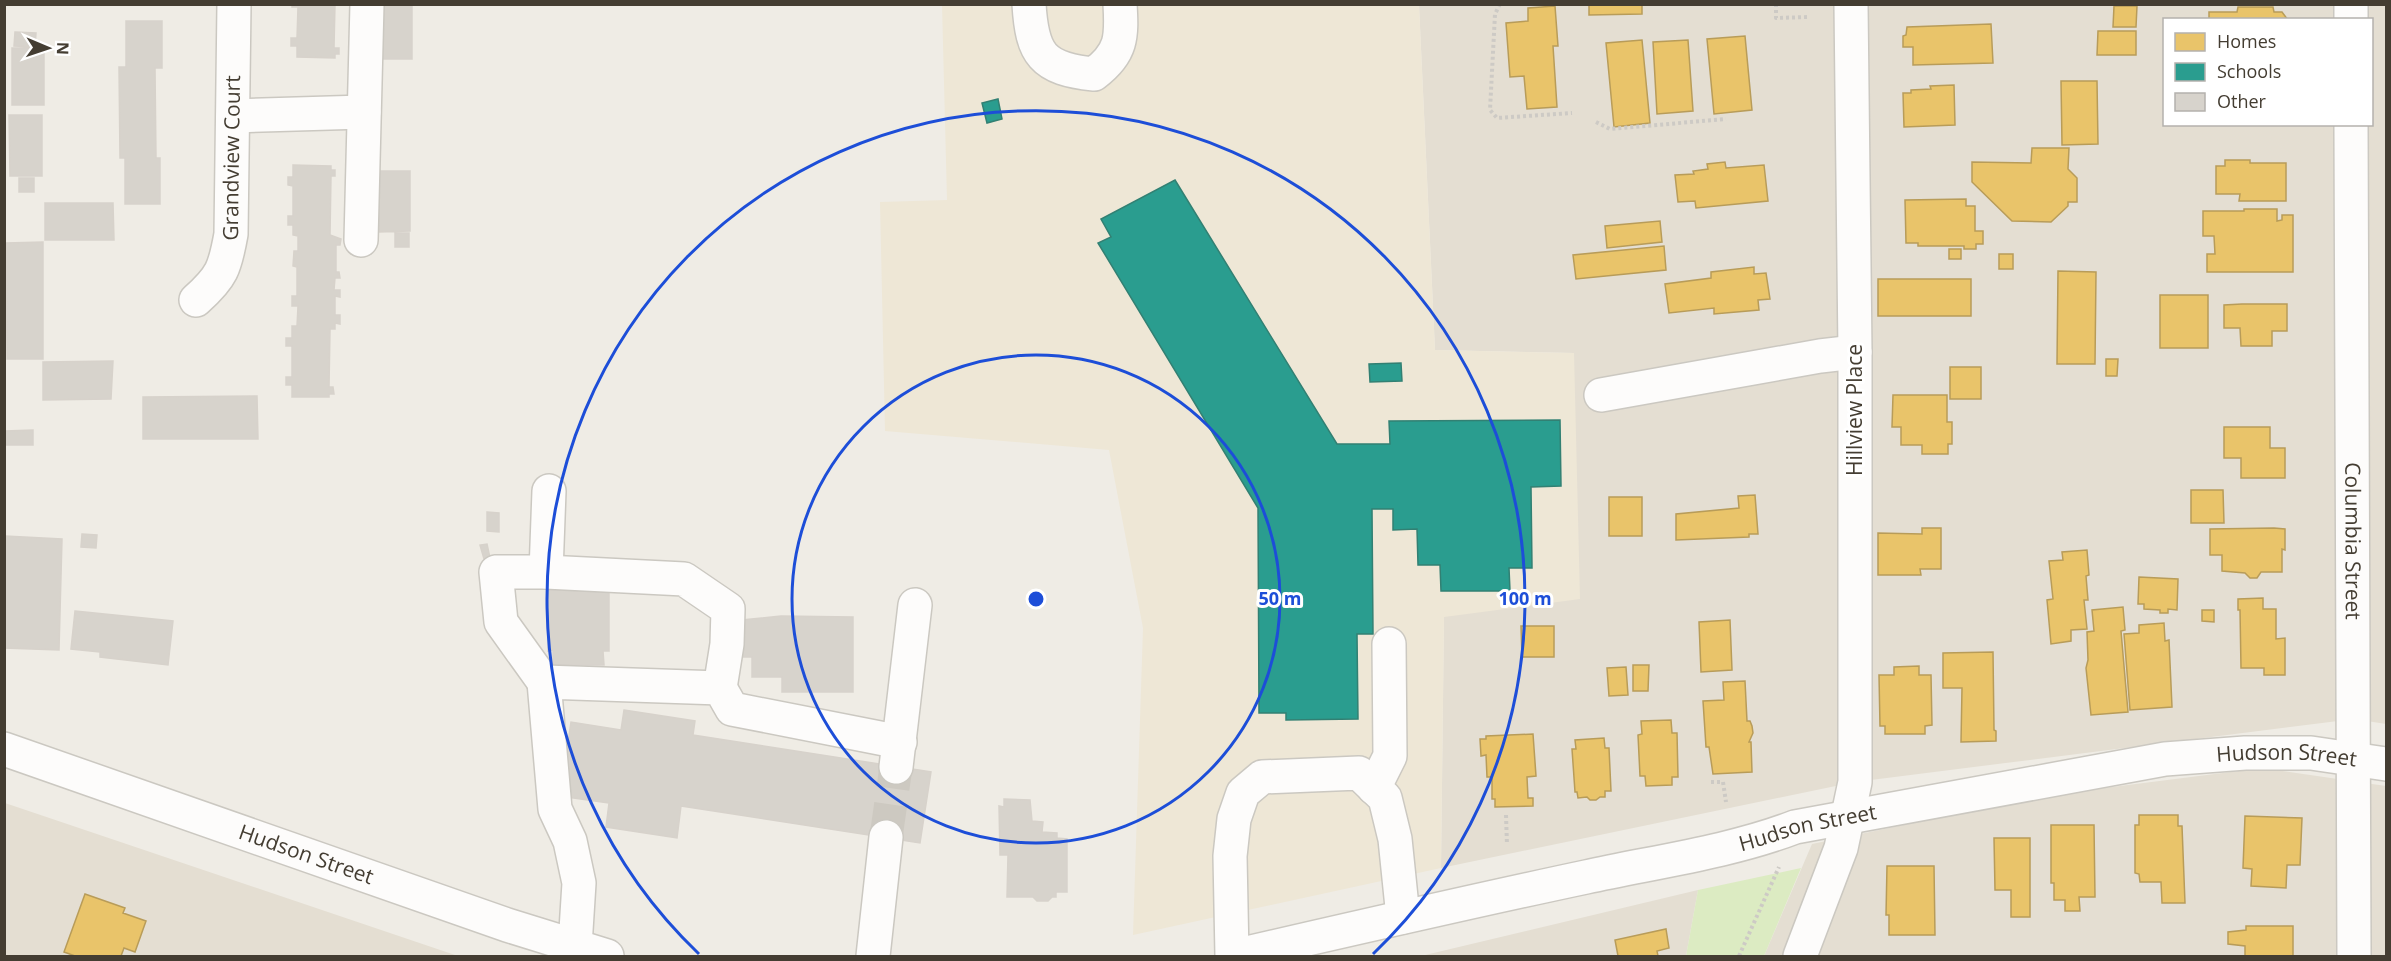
<svg xmlns="http://www.w3.org/2000/svg" width="2391" height="961" font-family="'Open Sans',sans-serif">
  <style>
    .residential { fill: #e4ded2; fill-rule: evenodd }
    .education { fill: #eee7d6 }
    .green { fill: #dcebc2 }
    .homes { fill: #e9c46a; stroke: #b89c59; stroke-width: 1.5 }
    .schools { fill: #2a9d8f; stroke: #328073; stroke-width: 1.5 }
    .building { fill: #d7d3cc; stroke: #d7d2cb; stroke-width: 1.5 }
    .lines { fill: none; stroke-linecap: round; stroke-linejoin: round }
    .minor-tunnel { stroke: #cdc9c1; stroke-width: 33; stroke-dasharray: 33 16; stroke-linecap: butt }
    .minor-casing { stroke: #cbc8c1; stroke-width: 36 }
    .path { stroke: #cdcac5; stroke-width: 4; stroke-dasharray: 3 3; stroke-linecap: butt }
    .minor { stroke: #fdfcfb; stroke-width: 33 }
    .ring { fill: none; stroke: #1d4ed8; stroke-width: 3 }
    .labels { text-anchor: middle; stroke-width: 6; stroke-linejoin: round; paint-order: stroke }
    .street-label { font-size: 21px; fill: #443d32; stroke: #fff }
    .centre { fill: #1d4ed8; stroke: #fff; stroke-width: 3 }
    .ring-label { font-size: 18px; text-anchor: middle; font-weight: bold; fill: #1d4ed8; stroke: #fff; stroke-width: 6; stroke-linejoin: round; paint-order: stroke }
  </style>
  <rect width="100%" height="100%" fill="#efece5"/>
  <path class="residential" d="M1419 5H2386V724L2354 719 1855 782 1441 868 1444 617 1574 353 1435 350ZM2164 20H2372V124H2164Z
    M2262 768 2386 786V956H1764L1812 844 2049 795Z
    M5 803 458 956H5Z
    M1698 890 1686 956H1421Z"/>
  <path class="education" d="M942 5H1419L1435 350 1574 353 1580 599 1444 617 1441 868 1133 935 1143 628 1109 450 885 431 880 202 947 200Z"/>
  <path class="green" d="M1801 868 1764 956H1686L1698 890Z"/>
  <path class="homes" d="M1589 4H1642V14L1589 15Z
    M1555 6 1558 46H1553L1557 107 1527 109 1524 76 1510 77 1506 23 1528 21V8Z
    M2114 6H2137L2136 27H2113Z
    M2238 7H2273L2274 12H2282L2288 20H2209V12H2237Z
    M1991 24 1993 63 1913 65V47H1903V36L1906 35 1907 27Z
    M2098 31H2136V55H2097Z
    M1745 36 1752 110 1714 114 1707 39Z
    M1642 40 1650 123 1614 127 1606 43Z
    M1688 40 1693 111 1657 114 1653 42Z
    M2061 81H2097L2098 144 2062 145Z
    M1954 85 1955 125 1904 127 1903 93H1911V90L1931 89 1930 86Z
    M2032 148H2069L2068 169 2077 178V202H2068V206L2051 222 2012 221 1972 182V162L2031 163Z
    M2225 160H2250V163H2286V201H2239L2240 194H2216V166H2225Z
    M1725 162 1726 168 1764 165 1768 201 1696 208 1695 201 1678 202 1675 175 1694 174 1693 171 1708 169 1707 164Z
    M1966 199V206H1975V231H1983V244H1976V249H1964V246H1918V243H1906L1905 200Z
    M2244 209H2277V221L2282 220V215H2293V272H2207V254H2215L2214 236H2203V211H2244Z
    M1660 221 1662 242 1607 248 1605 226Z
    M1664 246 1666 270 1576 279 1573 255Z
    M1949 249H1961V259H1949Z
    M1999 254H2013V269H1999Z
    M1754 267V274L1766 273 1770 299 1758 300 1759 310 1714 314V308L1669 313 1665 284 1711 278V272Z
    M2058 271 2096 272 2095 364H2057Z
    M1878 279H1971V316H1878Z
    M2160 295H2208V348H2160Z
    M2242 304H2287V331H2272V346H2241L2240 328H2224V305Z
    M2106 359H2118L2117 376H2106Z
    M1950 367H1981V399H1950Z
    M1893 395H1947V422H1952V444H1948V454H1922V445H1901V427H1892Z
    M2224 427H2270V448H2285V478H2241V458H2224Z
    M2191 490H2223L2224 523H2191Z
    M1755 495 1758 534H1749V537L1676 540V514L1739 508 1738 496Z
    M1609 497H1642V536H1609Z
    M1922 528H1941V569H1920L1921 575H1878V533L1922 534Z
    M2274 528 2285 529V550L2282 549V572H2261L2257 578H2250L2245 573 2222 571V555H2210V529Z
    M2087 550 2089 575 2086 576 2088 600H2084L2087 629 2071 630V641L2051 644 2047 600 2053 599 2049 561 2063 560 2062 552Z
    M2139 577 2178 579 2177 610 2168 609V613H2160V610L2144 609V604H2138Z
    M2263 598V609H2276V639L2285 638V675H2264V668H2241L2240 610H2238V599Z
    M2123 607 2125 630 2121 631 2128 712 2091 715 2086 668 2088 660 2087 632 2094 631 2092 610Z
    M2202 610H2214V622L2202 621Z
    M1730 620 1732 670 1701 672 1699 622Z
    M2164 623 2165 641 2169 640 2172 707 2130 710 2124 634 2139 633V625Z
    M1521 626H1554V657H1522Z
    M1993 652 1994 730 1996 731V741L1961 742 1962 688H1943V653Z
    M1633 665H1649L1648 691H1633Z
    M1919 666V675H1931L1932 725 1925 726V734H1885V726H1880L1879 675H1894V667Z
    M1626 667 1628 695 1609 696 1607 668Z
    M1745 681 1747 721H1750L1752 726 1753 733 1749 742H1751L1752 772 1713 774 1709 747H1706L1703 701 1724 700 1723 682Z
    M1671 720 1672 733H1677L1678 777H1672V785L1646 786 1645 776H1640L1638 735 1642 734 1641 721Z
    M1533 734 1536 776 1527 777 1528 798H1533V806L1495 807V799H1492V777H1487L1486 755 1481 756 1480 739H1486V736Z
    M1604 738 1605 748H1609L1611 791H1605V797H1600L1596 800H1590L1587 797 1578 798 1577 792H1575L1572 749H1576L1575 740Z
    M2139 815H2178V826H2182L2185 903H2162L2161 882H2140L2139 874 2135 873V825H2139Z
    M2245 816 2302 818 2300 865H2287L2286 888 2251 886 2252 869 2243 868Z
    M2051 825H2094L2095 897H2079L2080 911H2065V900H2054V883H2051Z
    M1994 838H2030V917H2011V890H1995Z
    M1887 866H1934L1935 935H1889V915H1886Z
    M85 894 125 908 123 913 146 921 135 952 124 948 121 956H75L64 952Z
    M2246 926H2293V956H2245V946L2228 944V932L2246 930Z
    M1666 929 1669 948 1657 951 1658 956H1618L1615 940Z"/>
  <path class="schools" d="M998 99 1002 119 987 123 982 103Z
    M1175 180 1337 444H1390L1389 421 1560 420 1561 486 1531 487 1532 568H1509L1510 591H1441L1440 565H1418L1417 529 1393 530V509H1372L1373 634H1357L1358 719 1286 720V713H1259L1258 508 1098 243 1111 237 1101 219Z
    M1401 363 1402 381 1370 382 1369 364Z"/>
  <path class="building" d="M292 4H335L334 48H339V54H335V58L297 57V46H291V38H297L298 7H292Z
    M379 4H412V59H379Z
    M126 21H162V68H155L156 158H160V204H125V158H120L119 67H126Z
    M15 32 36 33 35 47 14 46Z
    M12 48H44V105H12Z
    M9 115H42V176H10Z
    M293 165 331 166V170H335V176H331L330 235 341 239 340 245H336V272H339L340 278H335L334 290H340V297L335 296V315H340V324L335 323V329H330L329 387H333L334 394H329V397H292V385H286V377H292V346H286V338H292V326H297L298 306H292V296H297V267L293 266 294 251H298V236L293 235V225H288V216H293V186L288 185V177H293Z
    M378 171H410V231L379 232Z
    M19 178H34V192H19Z
    M45 203H113L114 240H45Z
    M395 233H409V247H395Z
    M43 242V359H7L6 243Z
    M113 361 111 399 43 400V362Z
    M257 396 258 439H143V397Z
    M33 430V445H5V431Z
    M487 512 499 513V532L487 531Z
    M82 534 97 535 96 548 81 547Z
    M5 536 62 539 59 650 4 648Z
    M487 544 490 558 484 559 480 545Z
    M548 590H609V651H603L604 665H553V650L548 651Z
    M75 611 173 621 168 665 100 657V652L71 649Z
    M781 616 853 617V692H782V677H752V657H742V620Z
    M624 710 695 721 693 735 931 772 920 843 681 806 677 838 606 827 609 803 560 796 571 722 621 730Z
    M1004 799 1030 800 1032 821 1043 822 1042 832 1057 833V838L1067 839V892H1056V897H1052L1048 901H1037L1033 897H1007L1008 855H1000L999 806 1004 807Z"/>
  <g class="lines">
    <path class="minor-tunnel" d="M886 837 896 767"/>
    <g class="minor-casing">
      <g id="minor">
        <path d="M1029 4C1032 54 1042 69 1094 74 1122 53 1122 37 1120 4"/>
        <path d="M2351 4V20"/>
        <path d="M233 116 364 112"/>
        <path id="s1" d="M2351 124 2354 956"/>
        <path d="M361 240 367 4"/>
        <path id="s2" d="M196 300C222 277 225 268 231 234L234 4"/>
        <path d="M1601 395 1820 356 1855 352"/>
        <path d="M546 572 549 491"/>
        <path d="M544 682 501 622 496 572H546L684 579 728 609 727 644 720 688"/>
        <path id="s3" d="M4 749 507 925 607 956"/>
        <path d="M896 767 915 605"/>
        <path d="M1374 788 1390 756 1389 644"/>
        <path d="M575 946 579 883 570 841 555 809 544 682 720 688 732 709 900 742"/>
        <path d="M873 956 886 837"/>
        <path d="M1232 956 1230 856 1234 819 1243 793 1262 777 1359 773 1385 798 1395 839 1403 917"/>
        <path id="s4" d="M1234 956C1351 929 1468 902 1586 877 1654 862 1730 852 1795 827L2165 759 2245 753H2311L2386 764"/>
        <path d="M1800 956 1841 848 1855 782V352L1851 4"/>
      </g>
    </g>
    <path class="path" d="M1500 4 1495 14 1490 110 1497 118 1572 113
      M1776 4V18L1808 17
      M1596 122 1610 129 1726 119
      M1711 782H1723L1726 802
      M1506 815 1507 845
      M1739 956 1779 867"/>
    <use href="#minor" class="minor"/>
  </g>
  <g class="ring">
    <circle cx="1036" cy="599" r="244"/>
    <path d="M699 954A489 489 0 1 1 1373 954"/>
  </g>
  <g class="labels">
    <g class="street-label">
      <text dy="7" stroke="none"><textPath href="#s2" startOffset="153">Grandview Court</textPath></text>
      <text transform="translate(1855 410) rotate(-90)" y="7">Hillview Place</text>
      <text dy="7" stroke="none"><textPath href="#s1" startOffset="417">Columbia Street</textPath></text>
      <text dy="7" stroke="none"><textPath href="#s4" startOffset="1074">Hudson Street</textPath></text>
      <text dy="7" stroke="none"><textPath href="#s4" startOffset="588">Hudson Street</textPath></text>
      <text dy="7" stroke="none"><textPath href="#s3" startOffset="320">Hudson Street</textPath></text>
    </g>
  </g>
  <circle cx="1036" cy="599" r="9" class="centre"/>
  <g class="ring-label">
    <text x="1280" y="605">50 m</text>
    <text x="1525" y="605">100 m</text>
  </g>
  <rect width="2391" height="961" fill="none" stroke="#443d32" stroke-width="12"/>
  <rect x="2163" y="18" width="210" height="108" fill="#ffffff" stroke="#b4b1ad" stroke-width="1.5"/>
  <rect x="2175" y="33" width="30" height="18" fill="#e9c46a" stroke="#b4b1ad" stroke-width="1.5"/>
  <text x="2217" y="48" font-size="18" fill="#443d32">Homes</text>
  <rect x="2175" y="63" width="30" height="18" fill="#2a9d8f" stroke="#b4b1ad" stroke-width="1.5"/>
  <text x="2217" y="78" font-size="18" fill="#443d32">Schools</text>
  <rect x="2175" y="93" width="30" height="18" fill="#d7d3cc" stroke="#b4b1ad" stroke-width="1.5"/>
  <text x="2217" y="108" font-size="18" fill="#443d32">Other</text>
  <g transform="translate(48 48) rotate(92)" stroke="#ffffff" stroke-width="4.5" paint-order="stroke">
  <path d="M0-4.5L10 22L0 15L-10 22Z" fill="#443d32"/>
  <text y="-9" font-size="16" font-weight="bold" text-anchor="middle" fill="#443d32">N</text>
  </g>
</svg>
